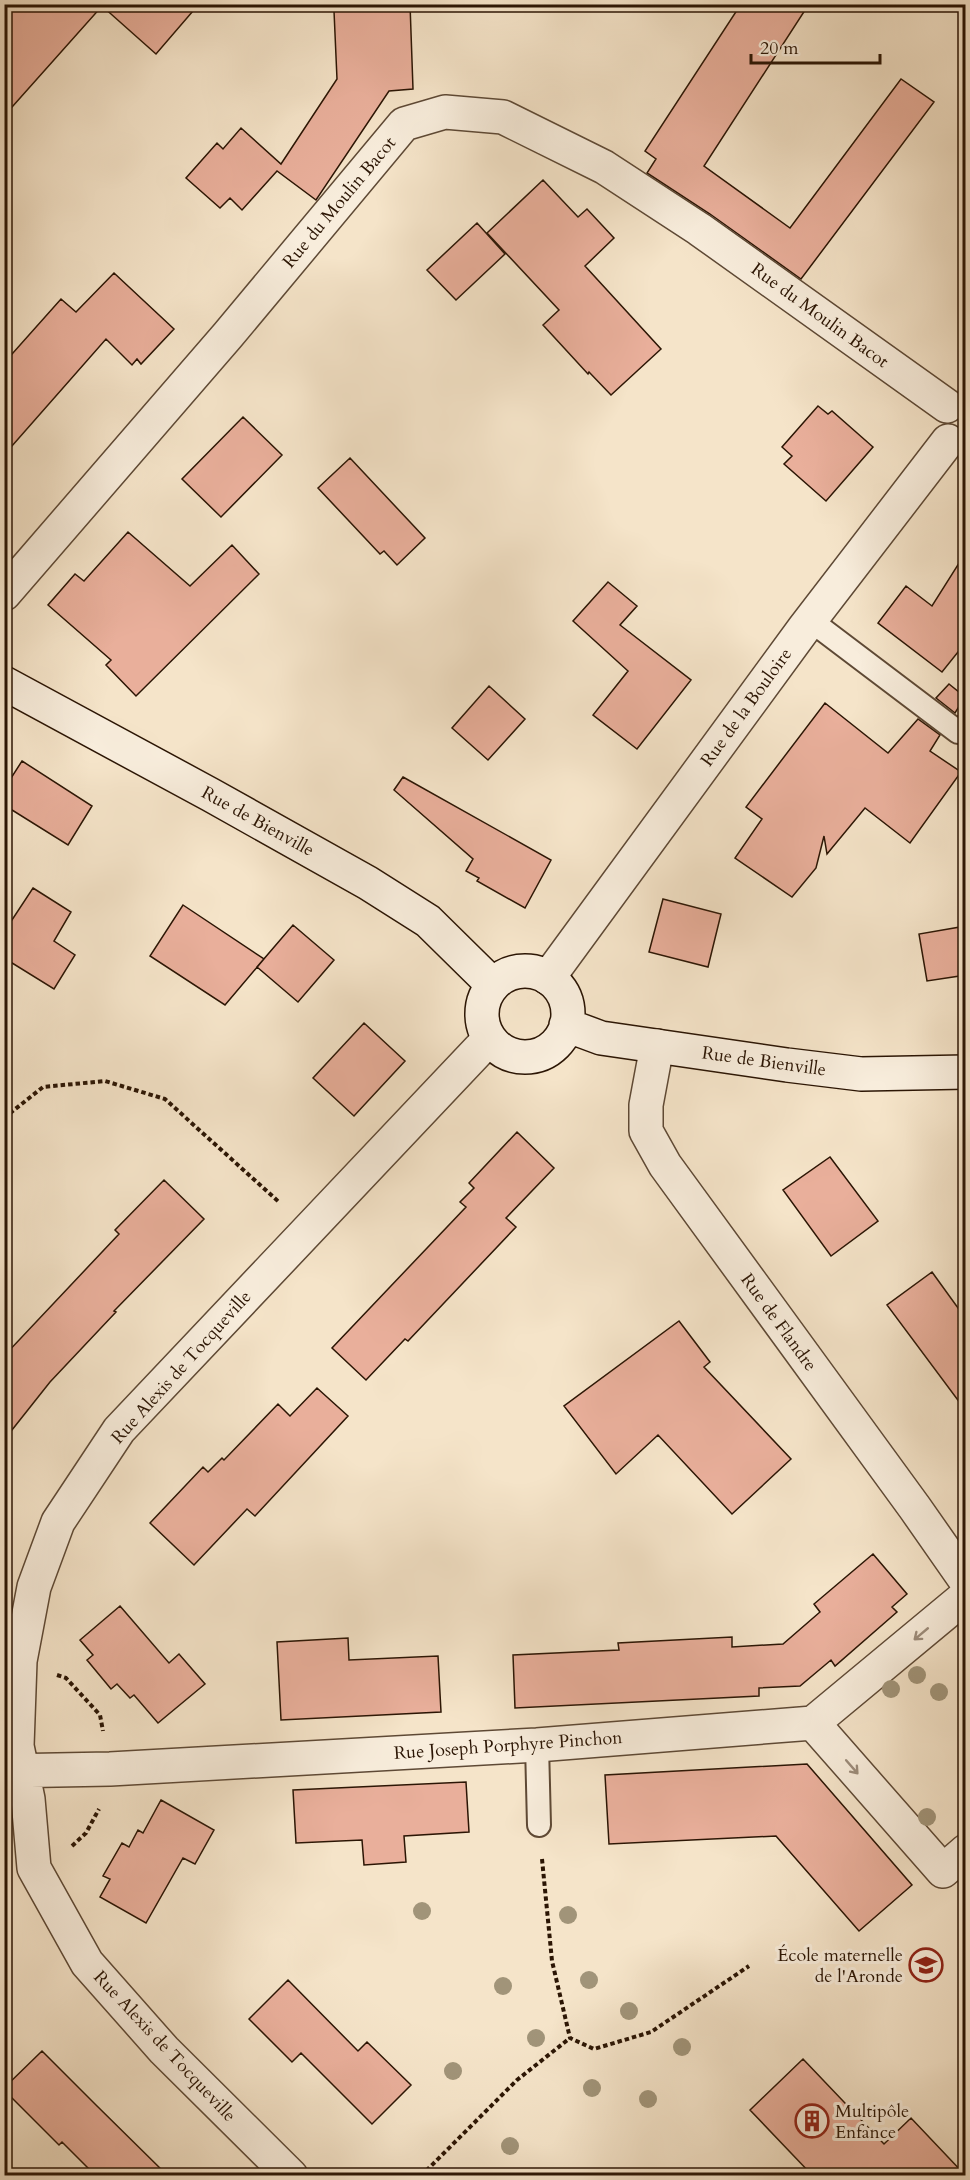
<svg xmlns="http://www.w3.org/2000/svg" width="970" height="2180" font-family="Cardo,serif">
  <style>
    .building { fill: #e9af9b; stroke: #2b1504; stroke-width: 1.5 }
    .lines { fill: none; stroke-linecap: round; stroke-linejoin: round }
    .lane-casing { stroke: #5e4935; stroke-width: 26 }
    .street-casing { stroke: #5e4935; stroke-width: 36 }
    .secondary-casing { stroke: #2b1504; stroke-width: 36 }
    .path { stroke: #2b1504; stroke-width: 4; stroke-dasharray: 4.5 3; stroke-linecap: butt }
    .lane { stroke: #f8eddc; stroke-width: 22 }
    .street { stroke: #f8eddc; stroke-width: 33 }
    .secondary { stroke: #f8eddc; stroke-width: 33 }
    .tree { fill: #a19479 }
    .oneway { stroke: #9c8c7b }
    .labels { text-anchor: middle; stroke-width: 6; stroke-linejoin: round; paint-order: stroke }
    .street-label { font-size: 18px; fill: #2b1504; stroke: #f8eddc }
    .poi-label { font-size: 18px; fill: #2b1504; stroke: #f8eddc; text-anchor: end }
  </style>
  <rect width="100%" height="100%" fill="#f5e4c9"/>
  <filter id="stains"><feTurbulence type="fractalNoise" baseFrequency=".00333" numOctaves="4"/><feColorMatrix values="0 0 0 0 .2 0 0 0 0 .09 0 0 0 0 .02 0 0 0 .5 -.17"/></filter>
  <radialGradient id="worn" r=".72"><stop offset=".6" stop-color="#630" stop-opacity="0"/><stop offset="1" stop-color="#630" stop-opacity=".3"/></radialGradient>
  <path class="building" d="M4 4H199L156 54 102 6 4 116Z
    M344 4H410L413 89 389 91 316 200 277 171 242 210 230 198 220 208 186 178 217 143 223 149 241 128 281 164 337 79 334 11 344 10Z
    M741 4H809L704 166 790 228 901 79 934 102 801 279 710 214 647 173 656 159 645 151Z
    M543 180 578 217 587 209 614 238 585 266 661 349 611 395 589 372 588 374 543 325 559 310 487 233Z
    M477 223 505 254 456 300 427 270Z
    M114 273 174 329 141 364 137 359 132 365 106 339 4 455V363L61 299 76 312Z
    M818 406 828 414 832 411 873 447 826 501 784 464 792 456 782 447Z
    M243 417 282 455 221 517 182 479Z
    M350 458 425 538 397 565 384 551 380 554 318 488Z
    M128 532 190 586 232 545 259 574 136 696 106 665 111 660 48 605 75 574 84 581Z
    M966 552V642L942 672 878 623 906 586 932 606Z
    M608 582 637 606 620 625 691 680 637 749 593 715 628 671 573 621Z
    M949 684 965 697 955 713 936 698Z
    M489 686 525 719 488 760 452 728Z
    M825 703 888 753 918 719 940 735 930 751 961 772 910 843 865 808 827 854 824 836 816 868 792 897 735 858 762 819 746 807Z
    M22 761 92 806 68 845 4 805V789Z
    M403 777 551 860 525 908 477 881 479 878 466 871 473 859 394 790Z
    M33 888 71 912 54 941 75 955 54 989 4 958V932Z
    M663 899 721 914 708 967 649 952Z
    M183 905 264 959 225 1005 150 956Z
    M293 925 334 960 298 1002 257 967Z
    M966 926V975L927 981 919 934Z
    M364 1023 405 1061 354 1116 313 1078Z
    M517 1132 554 1168 506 1218 516 1227 408 1341 405 1339 366 1380 332 1348 466 1207 460 1202 474 1188 469 1183Z
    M830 1157 878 1221 831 1256 783 1190Z
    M164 1180 204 1219 114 1311 116 1312 50 1382 4 1440V1356L119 1234 115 1230Z
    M932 1272 966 1319V1411L887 1305Z
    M679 1321 710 1362 704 1367 791 1459 732 1514 658 1435 616 1474 564 1406Z
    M317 1388 348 1416 255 1516 247 1509 194 1565 150 1523 203 1467 208 1472 222 1458 224 1460 278 1404 290 1416Z
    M873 1554 907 1594 892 1607 897 1612 835 1666 831 1660 800 1686 759 1688V1696L515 1708 513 1655 619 1650 618 1643 732 1637V1647L783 1644 820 1612 814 1604Z
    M120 1606 169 1663 179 1654 205 1684 158 1723 134 1695 130 1698 117 1684 111 1689 87 1660 93 1655 80 1640Z
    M348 1638 349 1660 438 1656 441 1712 281 1720 277 1642Z
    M807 1764 912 1885 859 1931 776 1836 609 1844 605 1775Z
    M466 1782 469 1832 404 1836 406 1862 364 1865 362 1840 296 1843 293 1790Z
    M161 1800 214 1830 195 1864 183 1858 146 1923 100 1897 110 1879 103 1876 122 1843 129 1847 138 1830 143 1833Z
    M288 1980 358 2051 367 2042 411 2085 372 2124 301 2053 292 2062 249 2019Z
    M42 2051 96 2105 167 2175H95L62 2142 59 2145 4 2090V2088Z
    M803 2059 884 2144 911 2118 965 2175H812L750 2110Z"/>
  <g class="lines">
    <g class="lane-casing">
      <path id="lane" d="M810 620 958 732 966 725
        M537 1745 539 1825"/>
    </g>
    <g class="street-casing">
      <path id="street" d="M4 594 228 335 404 124 445 112 503 117 604 167 699 229 947 406
        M548 978 805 627 948 441
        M657 1046 646 1105V1131L665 1165 915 1508 966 1581
        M813 1723 943 1871 966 1851
        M4 1771 110 1769 537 1745 813 1723 966 1596
        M291 2176 164 2050 87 1963 34 1868 28 1799 17 1746 20 1661 34 1587 58 1522 119 1430 489 1039"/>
    </g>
    <g class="secondary-casing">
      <path id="secondary" d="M4 683 211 795 368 883 428 921 493 985
        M482 1014a43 43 0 1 1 86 0a43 43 0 1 1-86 0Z
        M566 1025 601 1038 787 1065 861 1074 966 1072"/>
    </g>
    <path class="path" d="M4 1118 43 1087 105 1081 165 1099 280 1203
      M57 1675 66 1678 100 1715 103 1731
      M72 1846 86 1833 99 1809
      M542 1859 552 1961 570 2038 594 2049 651 2032 749 1966
      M421 2176 517 2080 570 2038"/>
    <use href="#lane" class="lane"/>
    <use href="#street" class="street"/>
    <use href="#secondary" class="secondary"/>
  </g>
  <g class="tree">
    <circle cx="917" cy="1675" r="9"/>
    <circle cx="891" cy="1689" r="9"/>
    <circle cx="939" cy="1692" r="9"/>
    <circle cx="927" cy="1817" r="9"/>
    <circle cx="422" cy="1911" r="9"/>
    <circle cx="568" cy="1915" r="9"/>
    <circle cx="589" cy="1980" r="9"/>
    <circle cx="503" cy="1986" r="9"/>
    <circle cx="629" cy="2011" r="9"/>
    <circle cx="536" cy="2038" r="9"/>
    <circle cx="682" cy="2047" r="9"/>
    <circle cx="453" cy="2071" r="9"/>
    <circle cx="592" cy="2088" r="9"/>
    <circle cx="648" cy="2099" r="9"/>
    <circle cx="510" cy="2146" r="9"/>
  </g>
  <defs><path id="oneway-shaft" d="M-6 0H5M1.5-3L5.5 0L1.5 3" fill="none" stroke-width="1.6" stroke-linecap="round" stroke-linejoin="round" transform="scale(1.5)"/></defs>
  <g class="oneway">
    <use href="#oneway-shaft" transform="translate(921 1634) rotate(140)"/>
    <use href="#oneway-shaft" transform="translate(852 1767) rotate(49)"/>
  </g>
  <defs>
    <g id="school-ring" transform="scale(1.725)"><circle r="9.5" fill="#f8eddc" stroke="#8f2418" stroke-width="1.5"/><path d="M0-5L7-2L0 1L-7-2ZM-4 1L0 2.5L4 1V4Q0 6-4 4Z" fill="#8f2418"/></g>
    <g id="building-ring" transform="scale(1.725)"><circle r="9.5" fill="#f8eddc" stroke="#8f2418" stroke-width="1.5"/><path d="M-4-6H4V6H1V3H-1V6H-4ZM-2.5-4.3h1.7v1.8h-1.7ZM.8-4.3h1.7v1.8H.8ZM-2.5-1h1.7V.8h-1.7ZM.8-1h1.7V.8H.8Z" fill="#8f2418"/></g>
  </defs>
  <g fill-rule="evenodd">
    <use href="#school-ring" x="926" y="1965"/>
    <use href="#building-ring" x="812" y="2121"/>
  </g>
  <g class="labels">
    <g class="street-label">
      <text transform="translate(339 202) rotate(-50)" y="6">Rue du Moulin Bacot</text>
      <text transform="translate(820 315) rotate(36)" y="6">Rue du Moulin Bacot</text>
      <text transform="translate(746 707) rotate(-54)" y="6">Rue de la Bouloire</text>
      <text transform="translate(258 821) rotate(29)" y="6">Rue de Bienville</text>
      <text transform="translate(764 1061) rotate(8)" y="6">Rue de Bienville</text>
      <text transform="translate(779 1322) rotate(54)" y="6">Rue de Flandre</text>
      <text transform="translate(181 1367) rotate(-48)" y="6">Rue Alexis de Tocqueville</text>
      <text transform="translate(508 1745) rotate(-4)" y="6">Rue Joseph Porphyre Pinchon</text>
      <text transform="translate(165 2046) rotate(47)" y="6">Rue Alexis de Tocqueville</text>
    </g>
    <g class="poi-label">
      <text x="903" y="1961">École maternelle<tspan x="903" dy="21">de l'Aronde</tspan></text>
      <text x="835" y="2117" text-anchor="start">Multipôle<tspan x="835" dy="21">Enfance</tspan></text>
    </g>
  </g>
  <rect width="970" height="2180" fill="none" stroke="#f5e4c9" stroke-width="24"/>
  <rect x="6" y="6" width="958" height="2168" fill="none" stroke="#2b1504" stroke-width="3"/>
  <rect x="12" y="12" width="946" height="2156" fill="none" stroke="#2b1504" stroke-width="1.5"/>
  <path d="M751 54v9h129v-9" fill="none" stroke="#2b1504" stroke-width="3"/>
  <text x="760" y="54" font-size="18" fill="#2b1504" stroke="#f8eddc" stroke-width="4.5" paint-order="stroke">20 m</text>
  <rect width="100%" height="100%" filter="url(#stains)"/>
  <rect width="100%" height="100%" fill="url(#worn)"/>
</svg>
